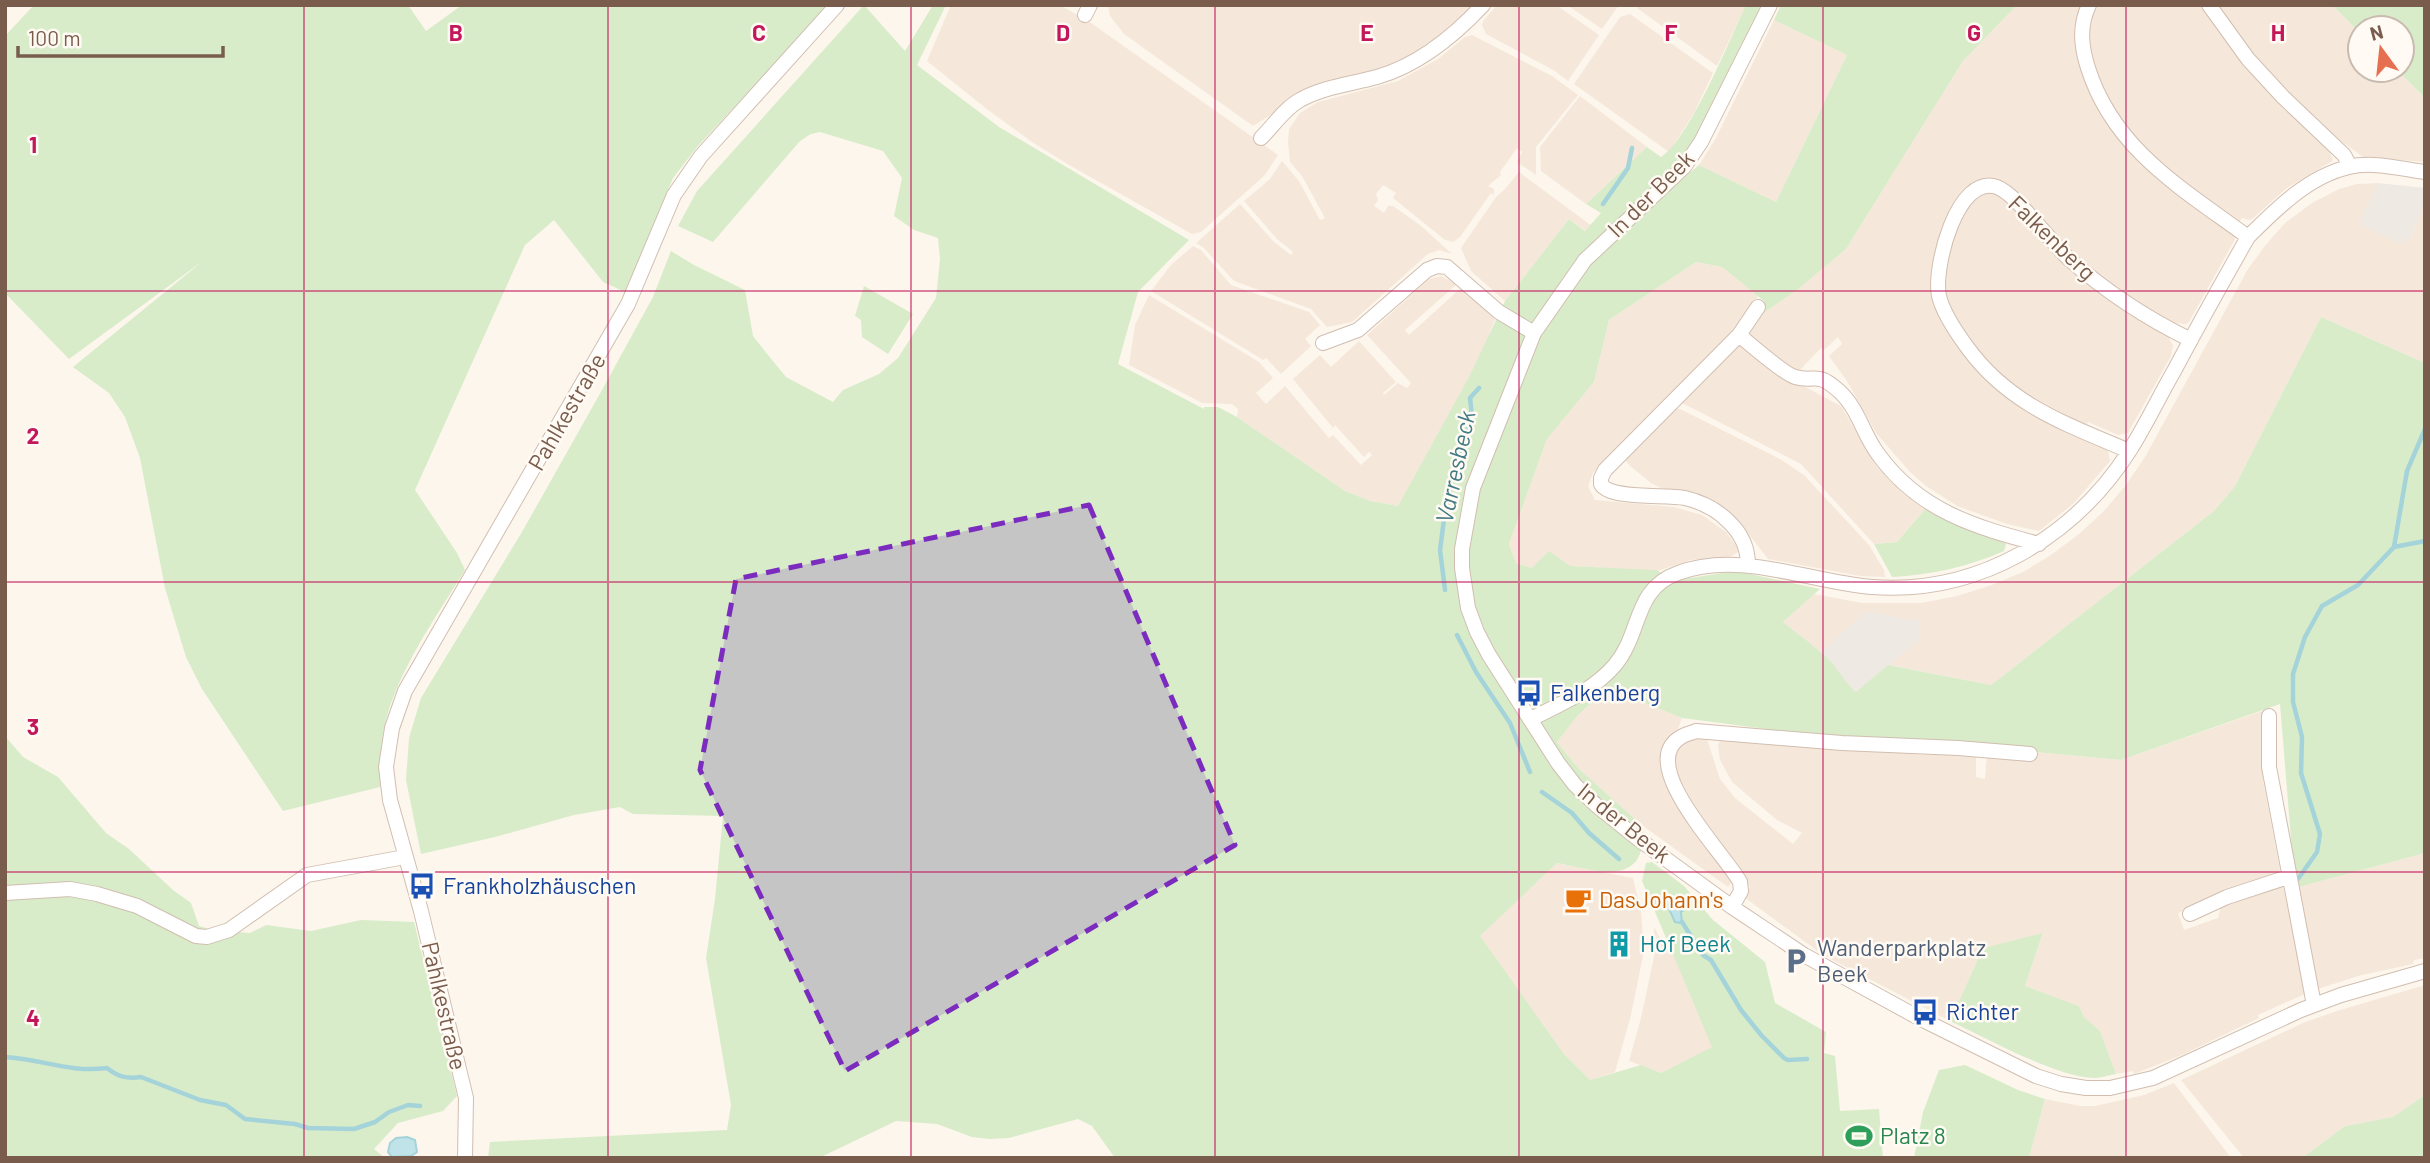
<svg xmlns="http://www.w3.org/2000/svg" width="2430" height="1163" font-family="Barlow,sans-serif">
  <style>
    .residential { fill: #f5e8da }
    .industrial { fill: #efe9e4 }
    .green { fill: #d8ecc9 }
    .water { fill: #bfe3e8; stroke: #a5d3da; stroke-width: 2 }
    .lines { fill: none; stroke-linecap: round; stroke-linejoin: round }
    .stream { stroke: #a5d3da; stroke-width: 4.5 }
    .minor-casing { stroke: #d1beb0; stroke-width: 16 }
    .minor { stroke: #fff; stroke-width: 14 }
    .marked { fill: #7b2cbf; fill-opacity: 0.2; stroke: #7b2cbf; stroke-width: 5; stroke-dasharray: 14 9; stroke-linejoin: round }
    .grid { fill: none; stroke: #c2185b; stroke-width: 2; stroke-opacity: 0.55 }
    .labels { text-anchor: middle; stroke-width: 5; stroke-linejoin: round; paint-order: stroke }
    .street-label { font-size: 23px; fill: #7a5c4d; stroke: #fffaf3 }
    .transit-label { font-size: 23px; fill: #164399; stroke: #fffaf3; text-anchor: start }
    .food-label { font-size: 23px; fill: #c56008; stroke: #fffaf3; text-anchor: start }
    .culture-label { font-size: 23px; fill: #0d838f; stroke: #fffaf3; text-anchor: start }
    .service-label { font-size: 23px; fill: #4e5e75; stroke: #fffaf3; text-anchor: start }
    .leisure-label { font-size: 23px; fill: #27864d; stroke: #fffaf3; text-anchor: start }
    .water-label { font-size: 24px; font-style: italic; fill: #437c86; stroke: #fffaf3 }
    .grid-label { font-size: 23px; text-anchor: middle; font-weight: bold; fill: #c2185b; stroke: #fffaf3; stroke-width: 5; stroke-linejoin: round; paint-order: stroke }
  </style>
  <rect width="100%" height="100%" fill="#fdf6ec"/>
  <path class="residential" d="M951 5H1060L1091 23 1278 155 1265 175 1201 232 1192 234 1069 165 1032 142 988 110 927 61Z
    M1108 5H1473L1452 26 1412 54 1394 64 1305 89 1289 99 1275 112 1253 126 1124 34 1110 16Z
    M1497 5H1556L1599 35 1568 81 1555 71 1486 34 1482 25 1483 21Z
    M1567 5H1619L1602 29Z
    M1637 5H1746L1717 66 1637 8Z
    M2017 5H2332L2360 33V70H2397L2425 98V162L2363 157 2341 141 2330 153 2333 160 2331 162 2287 188 2253 218 2250 220 2242 218 2232 231 2235 239 2233 243 2189 322 2186 324 2175 323 2169 339 2173 345 2171 356 2128 433 2118 435 2088 422 2080 436 2103 446 2108 451 2110 461 2074 503 2039 531 2007 524 1957 506 1926 486 1910 472 1876 433 1847 381 1829 356 1842 344 1838 337 1824 350 1821 348 1796 374 1744 334 1752 321 1797 290 1846 249 1963 61Z
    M1630 14 1713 73 1694 113 1669 152 1574 84 1620 17Z
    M1774 20 1847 55 1776 202 1699 165 1716 138Z
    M1472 35 1552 76 1578 95 1536 147V175L1517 162 1522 152 1517 148 1500 172 1501 175 1488 186 1494 189V195L1491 193 1460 237 1453 242 1445 240 1393 198 1396 193 1383 185 1376 194 1378 200 1374 206 1384 213 1388 206H1393L1420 225 1452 254 1439 250 1428 254 1352 322 1327 327 1311 309 1234 281 1204 248 1196 243 1240 204 1274 242 1291 255 1293 252 1277 239 1244 201 1270 179 1282 161 1299 181 1320 220 1325 218 1302 176 1290 162 1288 142 1289 129 1300 113 1318 102 1398 81 1438 59 1465 37Z
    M1580 96 1647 147 1586 204 1541 171 1540 147Z
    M1519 172 1592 226 1586 231 1569 219 1505 301 1471 271 1461 248 1496 197 1505 189Z
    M2378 183 2360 224 2410 238 2425 203V363L2321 317 2235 486 2214 511 1991 685 1889 665 1856 692 1844 680 1838 671 1821 652 1783 622 1814 594 1862 603H1921L1957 596 1989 586 2023 572 2051 555 2079 534 2104 511 2126 485 2145 457 2248 269 2264 247 2285 223 2312 203 2339 189 2357 184Z
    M1193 246 1201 250 1231 285 1309 312 1320 325 1305 339 1311 346 1281 374 1266 358 1263 360 1151 291 1171 265Z
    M1696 262 1722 267 1758 296 1736 329 1593 473 1588 486 1595 500 1674 507 1702 515 1726 532 1739 549 1737 553 1730 557 1690 560 1658 571 1570 566 1532 568 1516 563 1509 544 1547 439 1594 382 1609 320Z
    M1441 276 1457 284 1405 330 1409 335 1461 288 1495 319 1478 363 1398 506 1370 501 1345 491 1237 417 1238 409 1232 404 1202 403 1129 365 1135 325 1149 295 1259 362 1273 378 1256 393 1266 404 1285 386 1329 438 1333 435 1361 465 1372 455 1369 452 1364 457 1335 425 1333 428 1293 379 1320 355 1331 367 1359 341 1396 382 1383 393 1384 395 1398 383 1407 388 1411 383 1367 335 1429 279Z
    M1741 344 1798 383 1841 406 1864 444 1927 507 1897 542 1874 544 1801 464 1684 404 1682 401 1733 345Z
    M1674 408 1682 410 1780 459 1804 475 1869 545 1884 570 1885 577 1860 576 1768 559 1738 520 1723 508 1690 494 1661 488 1651 483 1630 466 1625 460V454Z
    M1608 688 1682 718 1678 729 1662 749 1664 770 1733 880 1728 887 1643 826 1578 768 1557 742 1578 715Z
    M2265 710 2263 781 2280 870 2279 874 2178 913 2184 930 2218 918 2221 906 2281 886 2284 889 2305 994 2258 1015 2259 1018 2182 1055 2134 1074 2133 1071 2116 1074 2100 1031 2085 1018 2079 1006 2025 986 2043 934 1983 948 1950 1021 1823 955 1744 897 1750 887 1687 804 1675 774 1673 759 1681 743 1699 736H1706L1720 779 1735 798 1793 844 1802 833 1777 820 1732 782 1720 760 1718 745 1720 740 1724 738 1926 755 1945 750 1976 755V777L1985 779 1987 754 2034 752 2121 760Z
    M2425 853V958L2414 960 2413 964 2358 976 2315 990 2295 888Z
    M1557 863 1633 878 1641 912 1644 951 1631 1015 1615 1072 1590 1080 1564 1054 1479 936Z
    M1654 927 1660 938 1669 943 1713 1047 1661 1073 1629 1061 1641 1018 1655 952Z
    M2425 985V1095L2393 1117 2345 1126 2302 1158H2244L2181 1080 2305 1022 2337 1011Z
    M2174 1083 2231 1158H2029L2045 1099 2080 1106H2095L2144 1095Z"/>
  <path class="industrial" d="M2378 183 2425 188V203L2410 238 2400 243 2359 224Z
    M1871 611 1906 620 1919 619 1920 639 1856 692 1844 680 1838 671 1821 652 1862 615Z"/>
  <path class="green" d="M34 5H408L426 31 462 5H829L697 147 673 178 625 292 603 282 554 220 525 245 415 490 457 553 465 570C436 617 396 673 384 728 380 747 380 767 380 787L283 811 202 689 186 657 165 588 140 458 125 417 109 393 73 367 203 261 69 359 5 293V36Z
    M864 5 905 51 933 5H946L917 65 999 127 1189 240 1138 292 1118 364 1204 409V407H1218L1237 417 1345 491 1370 501 1398 506 1469 377 1505 301 1569 219 1585 231 1601 213 1586 204 1647 147 1661 157C1690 138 1729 41 1746 5H1762L1699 135 1678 168 1672 165 1686 176 1699 165 1776 202 1847 55 1774 20 1781 5H2017L1963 61 1846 249 1797 290 1752 321 1764 301 1722 267 1696 262 1609 320 1594 382 1547 439 1509 544 1516 563 1532 568 1549 551 1570 566 1656 570 1677 580 1736 571 1820 589 1783 622C1799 635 1817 647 1831 662 1840 672 1846 683 1856 692L1888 665 1991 685 2214 511 2235 486 2321 317 2425 363V853L2295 888 2280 704 2121 760 1957 745 1843 739 1682 718 1608 688 1578 715 1557 742 1578 768 1643 826C1647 889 1598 871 1557 863L1480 936 1564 1054 1590 1080 1641 1065 1661 1073 1712 1047 1642 881 1646 863 1652 862 1684 886 1713 920 1765 962 1775 1003 1826 1032 1824 1053 1835 1056 1840 1111 1879 1109 1883 1158H1115L1092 1126 1078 1119 1009 1138 990 1139 972 1137 937 1124 896 1121 819 1158H488L490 1142 727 1130 731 1105 706 958 715 899 723 816 633 814 620 807 574 815 495 837 421 854 406 780 409 738 421 698 522 532 602 390 653 297 671 251 694 265 745 290 753 336 768 355 786 377 833 402 843 390 879 374 898 358 936 298 940 259 938 238 914 230 894 216 902 178 883 151 820 132 811 134 800 141 713 242 678 226 697 191Z
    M2332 5H2425V98L2397 70H2402V28H2360V33Z
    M864 286 913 314 888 354 862 337 861 320 855 316Z
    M1927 507 2000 540 2006 544 2004 551C1967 567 1932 575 1892 577L1874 544 1897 542Z
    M5 736 23 757 58 777 106 833 129 849 173 890 191 903 199 926 213 930 250 933 266 925 311 931 361 920 414 922 457 1096 443 1111 398 1123 374 1149 385 1158H5Z
    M2043 933 2025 986 2079 1006 2085 1018 2100 1031 2116 1074C2109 1075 2101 1078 2094 1078 2056 1077 1986 1038 1950 1021L1983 948Z
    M1965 1065 2018 1090 2045 1099 2029 1158H1914L1923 1112 1939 1070Z
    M2425 1095V1158H2302L2345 1126 2393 1117Z"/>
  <path class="water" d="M1667 895 1680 905 1682 922 1680 923 1675 922 1665 900Z
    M407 1137 415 1140 417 1152 411 1156 392 1157 388 1152 390 1143 396 1138Z"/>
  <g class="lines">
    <path class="stream" d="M1603 204 1628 168 1632 148
      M2394 547 2407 471 2425 429
      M1445 590 1440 550 1446 504 1457 460 1472 416 1470 398 1479 388
      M1457 635 1476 672 1510 723 1530 772
      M1542 792 1572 813 1589 833 1619 859
      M2298 879 2317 852 2320 834 2301 773 2302 737 2293 702V674L2305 637 2322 606 2358 585 2394 547 2425 541
      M1682 910 1684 907
      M1682 922 1703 955 1711 960 1741 1010 1762 1036 1784 1058 1788 1060 1807 1059
      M5 1057C42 1059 69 1073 107 1068 118 1077 127 1079 141 1077L200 1100 226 1105 245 1119 295 1124 308 1128 354 1129 375 1122 389 1112 408 1105 420 1106"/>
    <g class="minor-casing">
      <path id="minor" d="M1770 5 1701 142 1684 167 1585 260 1534 333 1473 488 1462 549V568L1468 608 1477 632 1489 655 1558 763 1575 785 1596 805 1637 838 1732 907 1804 955 1919 1018 2036 1076 2061 1084 2086 1088H2110L2153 1078 2301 1010 2341 995 2425 971
        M2089 5C2079 26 2081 46 2088 68 2114 150 2183 189 2248 237
        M2209 5 2248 59 2283 97 2344 155 2350 166
        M1085 15 1090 5
        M1261 138C1273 126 1285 108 1300 100 1323 87 1351 84 1377 77 1419 65 1454 36 1483 5
        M1739 335C1750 344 1784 374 1795 377 1817 383 1815 370 1839 391 1858 408 1863 434 1878 454 1919 511 1975 527 2039 544
        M1323 343 1358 330 1427 270 1437 266 1447 267 1499 312 1534 333
        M2129 451C2066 424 2009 405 1967 347 1956 332 1943 313 1939 296 1933 268 1957 173 1997 187 2016 194 2050 241 2068 258 2105 291 2146 318 2191 340
        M1748 565C1748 547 1741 533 1728 521 1716 509 1702 502 1685 498 1666 494 1610 500 1601 484V478L1605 470 1739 335 1758 307
        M2269 716V767L2314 1005
        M1531 719C1560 704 1593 691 1615 665 1642 633 1633 589 1678 573 1740 550 1809 582 1872 587 1977 595 2074 538 2130 450 2146 425 2159 397 2174 371 2198 326 2223 281 2248 237 2276 209 2309 176 2349 167 2372 161 2402 169 2425 172
        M5 893 70 889 97 894 137 906 196 936 207 937 229 930 307 875 405 857
        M1732 907 1741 891 1740 882C1726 855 1634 764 1681 737 1685 734 1692 733 1696 731L1842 743 1958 748 2030 754
        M2190 914 2227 897 2288 877
        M465 1158 466 1098 421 911 390 800 386 767 392 728 405 691 628 304 674 195 701 156 837 5"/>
    </g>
    <use href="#minor" class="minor"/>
  </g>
  <path class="marked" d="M1089 505 1235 845 845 1071 700 770 736 579Z"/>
  <path class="grid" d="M304 5V1158M608 5V1158M911 5V1158M1215 5V1158M1519 5V1158M1823 5V1158M2126 5V1158M5 291H2425M5 582H2425M5 872H2425"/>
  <defs>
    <g id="bus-bare" transform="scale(2.1)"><path d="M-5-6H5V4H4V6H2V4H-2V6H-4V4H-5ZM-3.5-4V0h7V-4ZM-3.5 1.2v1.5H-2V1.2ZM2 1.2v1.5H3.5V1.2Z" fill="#1a4fb4" stroke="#fffaf3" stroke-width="2.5" paint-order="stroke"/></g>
    <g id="cafe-bare" transform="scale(2.1)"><path d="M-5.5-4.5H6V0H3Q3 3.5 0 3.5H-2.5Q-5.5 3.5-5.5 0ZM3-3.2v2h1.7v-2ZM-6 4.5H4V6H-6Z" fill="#e8710a" stroke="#fffaf3" stroke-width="2.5" paint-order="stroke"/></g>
    <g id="building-bare" transform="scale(2.1)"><path d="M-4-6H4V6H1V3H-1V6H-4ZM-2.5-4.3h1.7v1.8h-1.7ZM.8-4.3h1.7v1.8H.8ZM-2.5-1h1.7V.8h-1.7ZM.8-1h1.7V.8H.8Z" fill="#0f9aa8" stroke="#fffaf3" stroke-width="2.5" paint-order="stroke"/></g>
    <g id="parking-bare" transform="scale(2.1)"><path d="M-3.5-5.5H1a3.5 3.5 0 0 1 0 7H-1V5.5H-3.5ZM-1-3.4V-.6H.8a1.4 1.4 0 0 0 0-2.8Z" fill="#5c6f8a" stroke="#fffaf3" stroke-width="2.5" paint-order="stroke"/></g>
    <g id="stadium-bare" transform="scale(2.1)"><path d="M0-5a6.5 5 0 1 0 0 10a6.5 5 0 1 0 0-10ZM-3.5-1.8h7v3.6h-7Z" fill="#2e9e5b" stroke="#fffaf3" stroke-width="2.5" paint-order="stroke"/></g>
  </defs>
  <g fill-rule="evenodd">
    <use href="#bus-bare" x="1529" y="693"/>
    <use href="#bus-bare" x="422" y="886"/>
    <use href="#cafe-bare" x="1578" y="900"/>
    <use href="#building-bare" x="1619" y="944"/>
    <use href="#parking-bare" x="1796" y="961"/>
    <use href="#bus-bare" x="1925" y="1012"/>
    <use href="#stadium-bare" x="1859" y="1136"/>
  </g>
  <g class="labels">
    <g class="street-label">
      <text transform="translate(1651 194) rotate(-45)" y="8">In der Beek</text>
      <text transform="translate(2052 238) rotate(44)" y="8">Falkenberg</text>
      <text transform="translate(567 412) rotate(-60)" y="8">Pahlkestraße</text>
      <text transform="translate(1624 823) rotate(39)" y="8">In der Beek</text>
      <text transform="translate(444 1006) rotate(77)" y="8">Pahlkestraße</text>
    </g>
    <g class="transit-label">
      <text x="1550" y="701">Falkenberg</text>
      <text x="443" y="894">Frankholzhäuschen</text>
      <text x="1946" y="1020">Richter</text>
    </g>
    <g class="food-label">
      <text x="1599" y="908">DasJohann's</text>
    </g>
    <g class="culture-label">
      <text x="1640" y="952">Hof Beek</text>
    </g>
    <g class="service-label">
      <text x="1817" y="956">Wanderparkplatz<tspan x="1817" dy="26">Beek</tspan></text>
    </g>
    <g class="leisure-label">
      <text x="1880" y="1144">Platz 8</text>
    </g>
    <g class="water-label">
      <text transform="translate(1456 467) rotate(-78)" y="8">Varresbeck</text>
    </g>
  </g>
  <g class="grid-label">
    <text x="456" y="41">B</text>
    <text x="759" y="41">C</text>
    <text x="1063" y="41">D</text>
    <text x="1367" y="41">E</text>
    <text x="1671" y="41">F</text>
    <text x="1974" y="41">G</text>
    <text x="2278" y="41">H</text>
    <text x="33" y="153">1</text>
    <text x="33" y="444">2</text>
    <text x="33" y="735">3</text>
    <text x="33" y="1026">4</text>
  </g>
  <rect width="2430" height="1163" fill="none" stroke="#7a5c4d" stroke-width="14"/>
  <g transform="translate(2381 49) rotate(345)"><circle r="33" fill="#fffaf3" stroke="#cabbb1" stroke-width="2"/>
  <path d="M0-5L12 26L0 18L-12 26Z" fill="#e76f51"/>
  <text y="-10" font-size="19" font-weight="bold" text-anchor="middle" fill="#7a5c4d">N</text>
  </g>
  <path d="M18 46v10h205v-10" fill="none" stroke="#7a5c4d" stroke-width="3.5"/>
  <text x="28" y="46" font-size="21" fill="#7a5c4d" stroke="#fffaf3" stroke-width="5" paint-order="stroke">100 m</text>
</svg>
